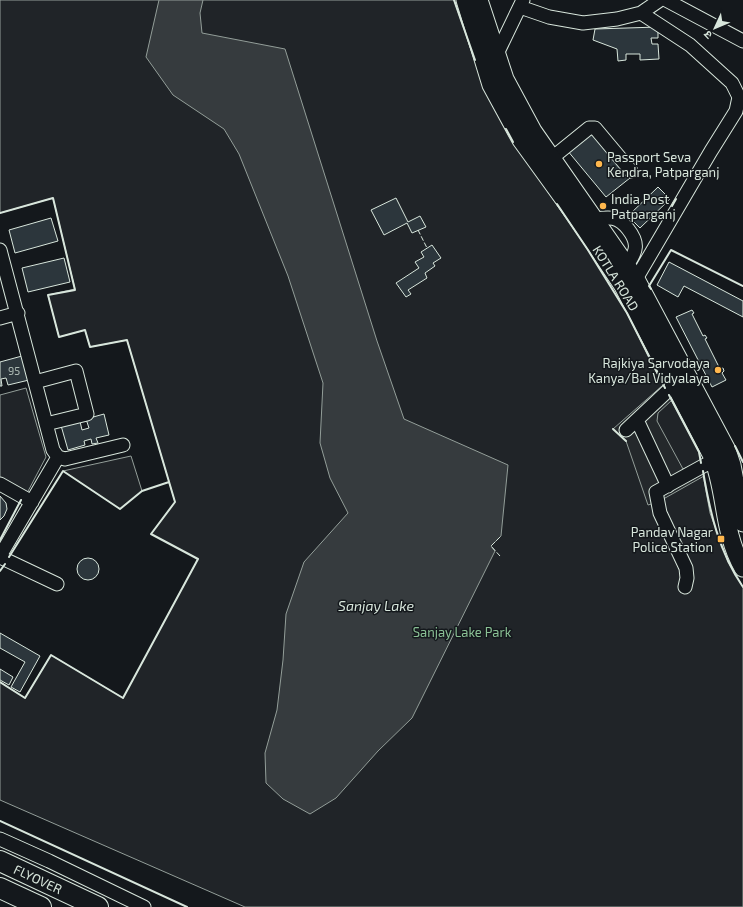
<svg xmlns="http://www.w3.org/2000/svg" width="743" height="907" font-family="'Exo 2','Noto Sans Devanagari',sans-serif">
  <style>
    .green { fill: #202428; stroke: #939e99 }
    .parking { fill: #24282b; stroke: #939e99 }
    .water { fill: #363b3e; stroke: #939e99 }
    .building { fill: #2c363c; stroke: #d8e6dc }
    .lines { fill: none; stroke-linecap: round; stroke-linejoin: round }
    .minor-casing { stroke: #d8e6dc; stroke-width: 15 }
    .major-casing { stroke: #d8e6dc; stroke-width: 19 }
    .highway-casing { stroke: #d8e6dc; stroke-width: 22 }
    .minor { stroke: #14181c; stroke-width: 13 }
    .major { stroke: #14181c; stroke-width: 17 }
    .highway { stroke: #14181c; stroke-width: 20 }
    .fence { stroke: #d8e6dc; stroke-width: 1; stroke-dasharray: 5 2; stroke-linecap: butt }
    .wall { stroke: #d8e6dc; stroke-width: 2 }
    .poi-dot { fill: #ffb74d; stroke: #14181c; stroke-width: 1.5 }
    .labels { text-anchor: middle; stroke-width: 3; stroke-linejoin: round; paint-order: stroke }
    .number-label { font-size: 11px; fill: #adbab4 }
    .poi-label { font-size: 13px; fill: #d8e6dc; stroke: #14181c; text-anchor: start }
    .street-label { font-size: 13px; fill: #d8e6dc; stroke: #14181c }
    .park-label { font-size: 13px; fill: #8ac095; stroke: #14181c }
    .water-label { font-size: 14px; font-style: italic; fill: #d8e6dc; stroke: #14181c }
  </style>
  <rect width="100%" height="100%" fill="#14181c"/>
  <path class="green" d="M0 0H454L480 76 510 137 588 250 627 313 653 366 699 452 710 513 728 562 743 587V907H245L0 800V682L25 698 51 655 123 698 198 559 151 534 175 502 127 340 90 347 85 330 59 337 48 295 75 289 53 198 0 213Z
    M26 388 46 457 26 495 0 480V395Z
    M131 456 142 491 120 509 63 471Z"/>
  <path class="parking" d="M663 385 672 400 658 413 657 421 683 469 701 462 704 476 658 502 648 505 626 441 613 429Z"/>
  <path class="water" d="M159 0H203L200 13 202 33 285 49 377 341 404 419 508 465 501 536 491 546 495 551 412 718 378 751 336 798 310 814 283 799 266 783 265 753 277 710 283 660 286 614 304 562 348 513 330 478 320 443 323 383 288 276 239 154 224 129 173 95 146 57Z"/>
  <path class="building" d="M658 27V38H651L652 44H658L659 59 640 60V54H626V60L618 61 617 49 593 40 595 29Z
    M592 130 630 178 606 197 567 150Z
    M658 187 670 199 640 228 628 216Z
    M396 198 408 222 420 216 426 227 412 233 407 223 384 235 371 210Z
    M51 218 58 241 15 253 9 230Z
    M432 245 441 258 433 263 435 266 425 273 427 278 408 290 411 294 406 297 396 283 419 268 415 262 424 257 421 252Z
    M64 258 70 282 28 292 22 268Z
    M669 262 743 301V317L684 286 678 297 657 285Z
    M692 310 694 313 692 314 703 336 705 335 707 338 705 339 720 369 723 368 724 371 722 373 726 380 712 387 676 317Z
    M22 356 29 380 8 385 6 378 1 379 2 386H0V362Z
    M104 414 109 435 96 438 98 443 92 444 91 439 84 441 85 445 68 450 60 422 79 417 82 430 89 428 86 419Z
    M0 496 6 503 7 509 4 516 0 520Z
    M77 569a11 11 0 1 1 22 0a11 11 0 1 1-22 0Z
    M0 633 40 656 20 692 11 687 25 662 0 648Z
    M0 669 13 677 9 685 0 680Z"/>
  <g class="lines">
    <g class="minor-casing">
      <path id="minor" d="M666 0 743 41
        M520 7 549 17 583 23 617 19 641 13 660 0
        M494 60 523 0
        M552 158 589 128H595L631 171
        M595 219C610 217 618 216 628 229 639 243 637 251 627 265
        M0 250 53 450 58 457 65 459 123 445
        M636 279 711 151 736 111 739 97 732 83 690 45 641 13
        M0 318 18 313
        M35 382 76 371 87 414 46 424
        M637 420 668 486
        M626 430 675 384
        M0 484 32 502
        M0 556 58 457
        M0 557 57 584
        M685 587 687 578 686 568 660 513 656 492 714 460
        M0 839 49 861 144 907"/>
    </g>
    <g class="major-casing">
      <path id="major" d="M465 0 491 85 521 140 576 216 623 286 712 456C727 494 722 531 743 568
        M479 0 505 79 533 131 636 279 727 450 732 465 743 523"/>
    </g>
    <g class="highway-casing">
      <path id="highway" d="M0 861 98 907
        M0 888 41 907"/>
    </g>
    <use href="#minor" class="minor"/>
    <use href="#major" class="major"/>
    <use href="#highway" class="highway"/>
    <path class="fence" d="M418 230 427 248
      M500 556 491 546 501 536"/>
    <path class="wall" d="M454 0 475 60
      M506 129 513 142
      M557 204 588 250 627 313 665 388
      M672 206 676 199
      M0 213 53 198 75 290 48 295 59 337 85 330 90 347 127 340 175 502 151 534 198 559 123 698 51 655 25 698 0 682
      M651 289 649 286 671 250 743 286
      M669 395 699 452 701 463
      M613 429 626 441
      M735 446 743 462
      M703 471C710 513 719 552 743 587
      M0 540 21 500
      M9 557 63 471 120 509 142 491 169 482
      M0 571 5 564
      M0 821 187 907"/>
  </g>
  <g class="poi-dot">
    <circle cx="599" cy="164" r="4"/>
    <circle cx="603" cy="206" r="4"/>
    <circle cx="718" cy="370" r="4"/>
    <rect x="717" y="535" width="8" height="8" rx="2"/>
  </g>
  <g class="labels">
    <g class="number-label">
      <text x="14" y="375">95</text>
    </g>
    <g class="poi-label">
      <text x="607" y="162">Passport Seva<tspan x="607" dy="15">Kendra, Patparganj</tspan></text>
      <text x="611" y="204">India Post<tspan x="611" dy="15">Patparganj</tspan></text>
      <text x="710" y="368" text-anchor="end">Rajkiya Sarvodaya<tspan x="710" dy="15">Kanya/Bal Vidyalaya</tspan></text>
      <text x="713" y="537" text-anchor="end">Pandav Nagar<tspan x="713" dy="15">Police Station</tspan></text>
    </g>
    <g class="street-label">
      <text transform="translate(616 278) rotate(58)" y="5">KOTLA ROAD</text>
      <text transform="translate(38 879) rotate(25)" y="5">FLYOVER</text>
    </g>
    <g class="park-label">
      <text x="462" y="637">Sanjay Lake Park</text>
    </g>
    <g class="water-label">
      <text x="376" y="611">Sanjay Lake</text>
    </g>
  </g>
  <g transform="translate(715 28) rotate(226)" stroke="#14181c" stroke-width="3" paint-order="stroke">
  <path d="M0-3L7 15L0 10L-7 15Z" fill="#d8e6dc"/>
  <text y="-6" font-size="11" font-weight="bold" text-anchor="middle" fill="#d8e6dc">उ</text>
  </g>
</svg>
